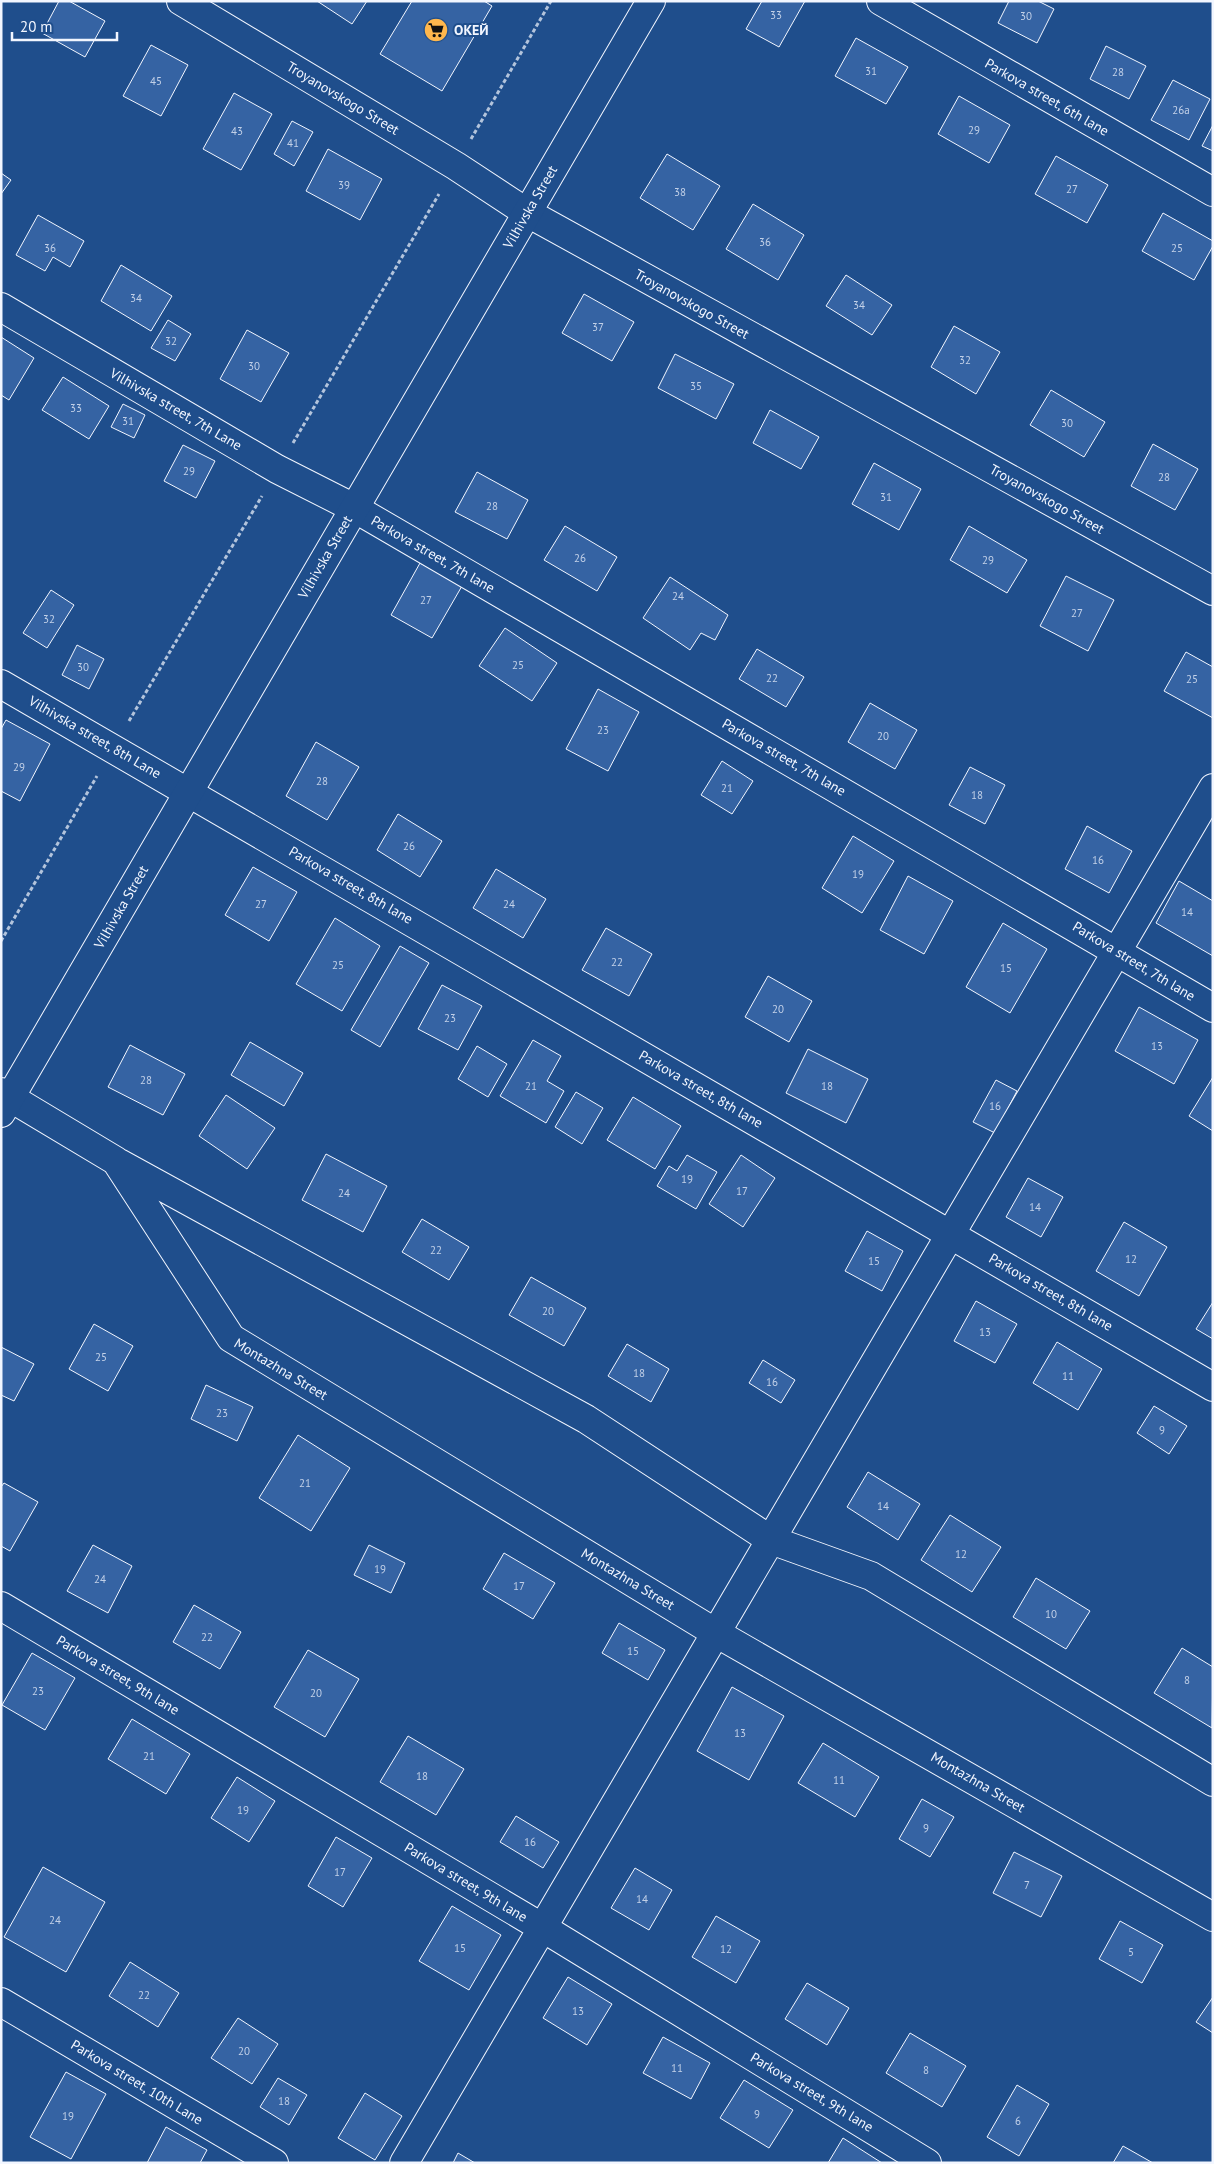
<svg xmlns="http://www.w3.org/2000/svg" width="1214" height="2164" font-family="'PT Sans',sans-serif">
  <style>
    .building { fill: #3563a3; stroke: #f2f6ff }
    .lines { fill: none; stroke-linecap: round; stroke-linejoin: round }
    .minor-casing { stroke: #f2f6ff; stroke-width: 30 }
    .tertiary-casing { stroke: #f2f6ff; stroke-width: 30 }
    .path { stroke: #b3c4dc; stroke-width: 3; stroke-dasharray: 4 2.5; stroke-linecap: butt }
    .minor { stroke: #1f4e8c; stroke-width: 28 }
    .tertiary { stroke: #1f4e8c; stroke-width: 28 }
    .labels { text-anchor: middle; stroke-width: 4; stroke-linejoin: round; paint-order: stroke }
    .number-label { font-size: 11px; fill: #c3d1e8 }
    .poi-label { font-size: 14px; font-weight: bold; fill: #f2f6ff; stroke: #1f4e8c; text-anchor: start }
    .street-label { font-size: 14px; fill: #f2f6ff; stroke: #1f4e8c }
  </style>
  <rect width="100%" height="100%" fill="#1f4e8c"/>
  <path class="building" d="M59 1H69L105 21 85 57 42 33Z
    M317 1H367L352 24Z
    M412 1H484L492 6 442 91 380 54Z
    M762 1H805L779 47 746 29Z
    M1009 1H1038L1054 9 1037 43 998 23Z
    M856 38 908 67 886 104 835 76Z
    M151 45 188 65 161 116 123 96Z
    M1106 46 1146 66 1129 99 1090 79Z
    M1173 80 1210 99 1189 140 1151 120Z
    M234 93 272 114 241 170 203 149Z
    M959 96 1010 125 989 163 938 134Z
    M292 121 313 132 294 166 274 154Z
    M1213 125V151L1202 146Z
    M328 149 382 179 360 220 306 191Z
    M667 154 720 186 693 230 640 198Z
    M1056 156 1108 185 1087 223 1035 194Z
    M1 173 11 180 1 194Z
    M753 204 804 235 778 280 726 249Z
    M1163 213 1213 241V246L1194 280 1142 251Z
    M38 215 84 241 70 267 53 257 45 271 16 255Z
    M121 265 172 296 151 331 101 301Z
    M846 275 892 305 872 335 826 306Z
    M584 294 634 322 612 361 562 333Z
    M168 320 191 334 175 361 151 348Z
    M954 326 1000 352 976 394 931 367Z
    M247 330 289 353 261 402 220 379Z
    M1 337 34 358 9 400 1 395Z
    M675 354 734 384 716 419 658 388Z
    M63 377 109 406 89 439 42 410Z
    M1051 390 1105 422 1084 457 1030 425Z
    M123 404 145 415 134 438 111 427Z
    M770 410 819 437 801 469 753 443Z
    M1153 444 1198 469 1175 510 1131 486Z
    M183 445 215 461 196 498 164 481Z
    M874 463 921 489 899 530 852 504Z
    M477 472 528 500 507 539 455 512Z
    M565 526 617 557 597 591 544 560Z
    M969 526 1027 560 1007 593 950 560Z
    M420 563 462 586 432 638 391 615Z
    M1066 576 1114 600 1088 651 1040 626Z
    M670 577 728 615 715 640 701 633 690 650 643 618Z
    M51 590 74 605 47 648 23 633Z
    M505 628 557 663 532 701 479 666Z
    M77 645 104 659 89 689 62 675Z
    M757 649 804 677 786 707 739 679Z
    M1186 652 1213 667V718L1164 691Z
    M598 689 639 712 608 771 566 749Z
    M870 703 917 730 895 769 848 742Z
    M6 720 50 744 20 801 1 791V729Z
    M316 742 359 767 327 820 286 796Z
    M722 761 753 781 732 814 701 795Z
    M970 767 1005 785 985 824 949 805Z
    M398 814 442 841 420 877 377 850Z
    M1087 826 1132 851 1109 893 1065 869Z
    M853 836 894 861 862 913 822 888Z
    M253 867 297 892 269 941 225 915Z
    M496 869 546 899 523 938 473 908Z
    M908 876 953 901 924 954 880 930Z
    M1179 881 1213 901V956L1156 923Z
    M335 918 380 946 342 1011 296 984Z
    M1003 923 1047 949 1010 1013 966 987Z
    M606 928 652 954 629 996 582 970Z
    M400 946 429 963 380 1047 351 1030Z
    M768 976 812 1001 789 1042 745 1017Z
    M442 985 482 1006 458 1050 418 1029Z
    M1139 1007 1198 1040 1174 1084 1115 1051Z
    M533 1040 561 1056 547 1081 564 1091 546 1123 500 1096Z
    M250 1042 303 1073 284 1106 231 1075Z
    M130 1045 185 1074 163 1115 108 1087Z
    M477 1046 507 1064 488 1097 458 1079Z
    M808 1049 868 1079 846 1123 786 1093Z
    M1213 1077V1131L1189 1116Z
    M996 1080 1017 1091 995 1133 973 1122Z
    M576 1092 603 1108 582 1144 555 1127Z
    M226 1095 275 1128 247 1169 199 1136Z
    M633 1097 681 1126 655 1169 607 1140Z
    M326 1154 387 1186 363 1232 302 1200Z
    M687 1155 717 1172 696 1209 657 1186 669 1166 677 1171Z
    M741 1155 775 1178 743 1227 709 1204Z
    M1028 1178 1063 1197 1041 1237 1006 1217Z
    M422 1219 469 1247 449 1280 402 1252Z
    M1124 1222 1167 1247 1139 1296 1096 1271Z
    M867 1231 903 1251 882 1291 845 1271Z
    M531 1277 586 1308 564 1346 509 1315Z
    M976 1301 1017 1324 995 1363 954 1341Z
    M1213 1302V1339L1196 1329Z
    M94 1324 133 1346 108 1391 69 1369Z
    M1057 1342 1102 1369 1078 1410 1033 1383Z
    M627 1344 669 1369 651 1402 608 1376Z
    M1 1347 34 1364 14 1401 1 1395Z
    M763 1360 795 1380 781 1403 749 1383Z
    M206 1385 253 1407 237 1441 191 1419Z
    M1154 1406 1187 1426 1169 1454 1137 1433Z
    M298 1435 350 1468 311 1531 259 1498Z
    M868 1472 920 1504 898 1540 847 1507Z
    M4 1483 38 1502 10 1551 1 1546V1487Z
    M950 1515 1001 1547 972 1592 921 1560Z
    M93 1545 132 1566 108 1613 67 1591Z
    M369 1545 405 1563 391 1593 354 1575Z
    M504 1553 555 1583 533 1619 483 1589Z
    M1036 1578 1090 1611 1066 1649 1013 1617Z
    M194 1605 241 1632 220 1669 173 1642Z
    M619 1623 665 1650 648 1680 602 1653Z
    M1182 1648 1213 1667 1212 1728 1154 1693Z
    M308 1650 359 1679 325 1737 274 1707Z
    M32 1653 75 1678 45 1730 2 1705Z
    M732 1687 784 1716 749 1780 697 1751Z
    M132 1719 190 1754 166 1794 108 1759Z
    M408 1736 464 1769 436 1815 380 1782Z
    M823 1743 879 1777 855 1817 798 1783Z
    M237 1777 275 1801 249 1842 211 1818Z
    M922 1799 954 1817 930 1857 899 1839Z
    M516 1816 559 1842 543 1868 500 1842Z
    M336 1837 372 1858 343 1907 308 1886Z
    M1014 1852 1062 1876 1041 1917 993 1893Z
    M43 1867 105 1902 66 1972 4 1937Z
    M635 1868 672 1890 649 1930 611 1908Z
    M452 1906 501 1935 469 1990 419 1961Z
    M716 1916 760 1941 736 1983 692 1957Z
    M1120 1921 1163 1945 1142 1983 1099 1959Z
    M130 1962 179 1993 158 2027 109 1996Z
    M568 1977 612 2004 587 2045 543 2018Z
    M807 1983 849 2008 827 2045 785 2019Z
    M1213 1997V2033L1196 2022Z
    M238 2018 278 2044 252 2084 211 2058Z
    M910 2033 966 2066 942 2107 886 2073Z
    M663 2037 710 2063 691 2099 643 2073Z
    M66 2072 106 2094 71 2159 30 2137Z
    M278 2078 307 2095 289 2125 260 2107Z
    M744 2080 793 2110 769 2148 720 2118Z
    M1017 2085 1049 2104 1019 2156 987 2137Z
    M365 2093 402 2116 375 2160 338 2138Z
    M166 2127 207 2150 200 2163H147Z
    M843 2138 882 2163H828Z
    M1123 2146 1153 2163H1113Z
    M458 2153 475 2163H453Z"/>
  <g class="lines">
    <g class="minor-casing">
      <path id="minor" d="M181 1 456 166 526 212 1213 591
        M881 1 1213 192
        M1 307 277 469 354 508 1213 1008
        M1 684 1213 1387
        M1 1092 116 1161 231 1338 716 1633 1213 1917
        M119 1163 586 1419 771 1540 871 1576 1213 1782
        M1 1606 543 1928 927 2163
        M1 2002 274 2163
        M404 2163 1213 788"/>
    </g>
    <g class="tertiary-casing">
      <path id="tertiary" d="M1 1113 651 1"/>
    </g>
    <path class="path" d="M471 139 551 1
      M293 443 439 194
      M129 721 262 496
      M1 941 97 776"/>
    <use href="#minor" class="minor"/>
    <use href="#tertiary" class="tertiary"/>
  </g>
  <defs>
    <g id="supermarket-disc" transform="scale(1.25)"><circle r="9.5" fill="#ffb74d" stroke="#1f4e8c"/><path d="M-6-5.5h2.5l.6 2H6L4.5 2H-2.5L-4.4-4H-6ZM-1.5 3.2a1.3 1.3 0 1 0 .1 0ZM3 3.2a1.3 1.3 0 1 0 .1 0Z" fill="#111"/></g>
  </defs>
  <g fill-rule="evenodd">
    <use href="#supermarket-disc" x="436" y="30"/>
  </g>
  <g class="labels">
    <g class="number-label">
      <text x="776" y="19">33</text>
      <text x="1026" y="20">30</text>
      <text x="871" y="75">31</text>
      <text x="1118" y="76">28</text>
      <text x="156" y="85">45</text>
      <text x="1181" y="114">26а</text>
      <text x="974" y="134">29</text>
      <text x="237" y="135">43</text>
      <text x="293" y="147">41</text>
      <text x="344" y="189">39</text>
      <text x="1072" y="193">27</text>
      <text x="680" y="196">38</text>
      <text x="765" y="246">36</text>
      <text x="50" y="252">36</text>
      <text x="1177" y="252">25</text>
      <text x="136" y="302">34</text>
      <text x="859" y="309">34</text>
      <text x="598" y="331">37</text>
      <text x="171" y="345">32</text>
      <text x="965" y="364">32</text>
      <text x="254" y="370">30</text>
      <text x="696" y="390">35</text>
      <text x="76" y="412">33</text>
      <text x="128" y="425">31</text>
      <text x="1067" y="427">30</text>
      <text x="189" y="475">29</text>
      <text x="1164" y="481">28</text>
      <text x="886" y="501">31</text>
      <text x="492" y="510">28</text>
      <text x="580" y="562">26</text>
      <text x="988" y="564">29</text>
      <text x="678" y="600">24</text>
      <text x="426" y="604">27</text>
      <text x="1077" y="617">27</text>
      <text x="49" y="623">32</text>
      <text x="518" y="669">25</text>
      <text x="83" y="671">30</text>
      <text x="772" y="682">22</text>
      <text x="1192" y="683">25</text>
      <text x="603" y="734">23</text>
      <text x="883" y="740">20</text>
      <text x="19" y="771">29</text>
      <text x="322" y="785">28</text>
      <text x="727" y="792">21</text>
      <text x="977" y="799">18</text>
      <text x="409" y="850">26</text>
      <text x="1098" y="864">16</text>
      <text x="858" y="878">19</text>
      <text x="261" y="908">27</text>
      <text x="509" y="908">24</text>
      <text x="1187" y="916">14</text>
      <text x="617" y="966">22</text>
      <text x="338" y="969">25</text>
      <text x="1006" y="972">15</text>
      <text x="778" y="1013">20</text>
      <text x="450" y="1022">23</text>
      <text x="1157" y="1050">13</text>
      <text x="146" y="1084">28</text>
      <text x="531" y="1090">21</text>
      <text x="827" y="1090">18</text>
      <text x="995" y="1110">16</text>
      <text x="687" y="1183">19</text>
      <text x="742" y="1195">17</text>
      <text x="344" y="1197">24</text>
      <text x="1035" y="1211">14</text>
      <text x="436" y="1254">22</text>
      <text x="1131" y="1263">12</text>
      <text x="874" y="1265">15</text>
      <text x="548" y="1315">20</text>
      <text x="985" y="1336">13</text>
      <text x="101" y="1361">25</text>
      <text x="639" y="1377">18</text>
      <text x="1068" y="1380">11</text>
      <text x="772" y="1386">16</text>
      <text x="222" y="1417">23</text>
      <text x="1162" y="1434">9</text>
      <text x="305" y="1487">21</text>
      <text x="883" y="1510">14</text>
      <text x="961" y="1558">12</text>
      <text x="380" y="1573">19</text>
      <text x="100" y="1583">24</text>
      <text x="519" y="1590">17</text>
      <text x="1051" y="1618">10</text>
      <text x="207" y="1641">22</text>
      <text x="633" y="1655">15</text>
      <text x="1187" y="1684">8</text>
      <text x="38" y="1695">23</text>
      <text x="316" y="1697">20</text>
      <text x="740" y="1737">13</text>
      <text x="149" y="1760">21</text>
      <text x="422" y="1780">18</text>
      <text x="839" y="1784">11</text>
      <text x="243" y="1814">19</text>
      <text x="926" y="1832">9</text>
      <text x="530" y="1846">16</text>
      <text x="340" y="1876">17</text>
      <text x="1027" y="1889">7</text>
      <text x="642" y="1903">14</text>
      <text x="55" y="1924">24</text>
      <text x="460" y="1952">15</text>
      <text x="726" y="1953">12</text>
      <text x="1131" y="1956">5</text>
      <text x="144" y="1999">22</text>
      <text x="578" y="2015">13</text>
      <text x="244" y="2055">20</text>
      <text x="677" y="2072">11</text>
      <text x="926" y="2074">8</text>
      <text x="284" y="2105">18</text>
      <text x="757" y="2118">9</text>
      <text x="68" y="2120">19</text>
      <text x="1018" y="2125">6</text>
    </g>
    <g class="poi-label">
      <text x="454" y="35">ОКЕЙ</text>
    </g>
    <g class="street-label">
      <text transform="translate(1047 97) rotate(30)" y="5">Parkova street, 6th lane</text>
      <text transform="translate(343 98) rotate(31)" y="5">Troyanovskogo Street</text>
      <text transform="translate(530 207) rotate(-60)" y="5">Vilhivska Street</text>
      <text transform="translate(692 304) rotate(29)" y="5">Troyanovskogo Street</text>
      <text transform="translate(176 409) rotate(30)" y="5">Vilhivska street, 7th Lane</text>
      <text transform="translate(1047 499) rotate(29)" y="5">Troyanovskogo Street</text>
      <text transform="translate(433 554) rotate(30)" y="5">Parkova street, 7th lane</text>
      <text transform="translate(325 557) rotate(-60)" y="5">Vilhivska Street</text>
      <text transform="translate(95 737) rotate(30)" y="5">Vilhivska street, 8th Lane</text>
      <text transform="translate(784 757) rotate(30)" y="5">Parkova street, 7th lane</text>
      <text transform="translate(351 885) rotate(30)" y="5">Parkova street, 8th lane</text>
      <text transform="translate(121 907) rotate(-60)" y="5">Vilhivska Street</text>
      <text transform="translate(1134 961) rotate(31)" y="5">Parkova street, 7th lane</text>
      <text transform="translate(701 1089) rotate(30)" y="5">Parkova street, 8th lane</text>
      <text transform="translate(1051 1292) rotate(30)" y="5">Parkova street, 8th lane</text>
      <text transform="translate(281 1369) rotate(31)" y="5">Montazhna Street</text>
      <text transform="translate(628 1579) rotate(31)" y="5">Montazhna Street</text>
      <text transform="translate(118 1675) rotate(31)" y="5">Parkova street, 9th lane</text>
      <text transform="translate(978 1782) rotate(30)" y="5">Montazhna Street</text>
      <text transform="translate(466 1882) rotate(31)" y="5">Parkova street, 9th lane</text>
      <text transform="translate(137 2082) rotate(31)" y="5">Parkova street, 10th Lane</text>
      <text transform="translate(812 2092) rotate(31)" y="5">Parkova street, 9th lane</text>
    </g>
  </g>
  <rect width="1214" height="2164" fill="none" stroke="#f2f6ff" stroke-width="5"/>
  <path d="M12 32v8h105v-8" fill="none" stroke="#f2f6ff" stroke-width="2.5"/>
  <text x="20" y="32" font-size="15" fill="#f2f6ff" stroke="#1f4e8c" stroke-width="4" paint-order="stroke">20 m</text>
</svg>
